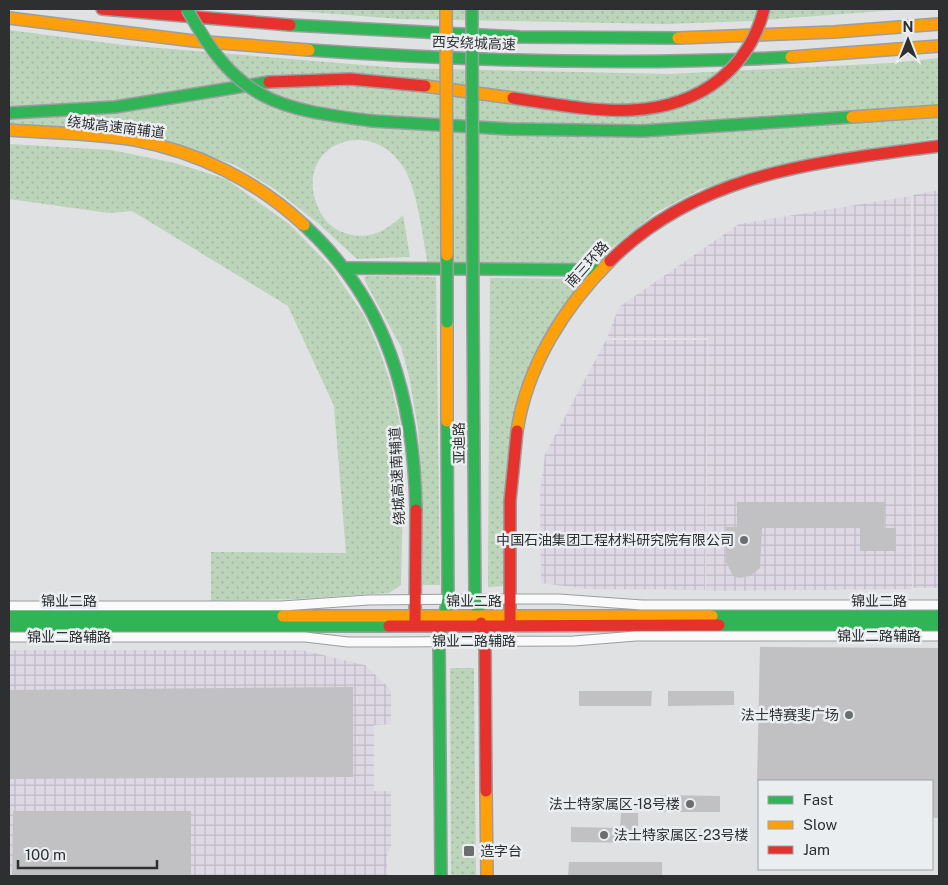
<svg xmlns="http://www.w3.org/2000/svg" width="948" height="885" font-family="'Public Sans','Noto Sans SC',sans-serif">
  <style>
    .industrial { fill: url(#industrial-grid) }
    .grass { fill: url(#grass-dots) }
    .building { fill: #c1c1c3 }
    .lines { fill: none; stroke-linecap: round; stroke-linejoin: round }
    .street-casing { stroke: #9c9d9f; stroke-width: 11 }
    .fast-casing { stroke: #9c9d9f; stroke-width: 14 }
    .slow-casing { stroke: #9c9d9f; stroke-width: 14 }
    .jam-casing { stroke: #9c9d9f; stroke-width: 14 }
    .street { stroke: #fafafb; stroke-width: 9 }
    .fast { stroke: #30b455; stroke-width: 11 }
    .slow { stroke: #ff9f0a; stroke-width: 11 }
    .jam { stroke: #e5322d; stroke-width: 11 }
    .fast-bridge-casing { stroke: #9c9d9f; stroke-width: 14; stroke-linecap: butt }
    .slow-bridge-casing { stroke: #9c9d9f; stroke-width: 14; stroke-linecap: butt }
    .jam-bridge-casing { stroke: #9c9d9f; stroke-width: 14; stroke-linecap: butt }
    .fast-bridge { stroke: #30b455; stroke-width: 11 }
    .slow-bridge { stroke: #ff9f0a; stroke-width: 11 }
    .jam-bridge { stroke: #e5322d; stroke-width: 11 }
    .poi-dot { fill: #6c6d6f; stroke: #ebeef1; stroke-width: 2 }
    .labels { text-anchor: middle; stroke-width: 5; stroke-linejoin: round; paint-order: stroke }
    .street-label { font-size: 14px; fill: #2e2f30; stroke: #ebeef1 }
    .poi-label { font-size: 14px; fill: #2e2f30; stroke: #ebeef1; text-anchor: end }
  </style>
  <defs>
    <pattern id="industrial-grid" width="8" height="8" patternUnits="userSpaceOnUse" patternTransform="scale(1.25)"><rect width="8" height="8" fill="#ded8e4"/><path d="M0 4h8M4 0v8" fill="none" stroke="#bfbac4"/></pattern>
    <pattern id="grass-dots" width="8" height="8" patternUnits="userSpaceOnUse" patternTransform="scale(1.25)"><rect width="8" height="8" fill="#bbd4ba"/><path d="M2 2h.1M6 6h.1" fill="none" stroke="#a1b6a0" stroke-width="1.8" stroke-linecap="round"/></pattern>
  </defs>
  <rect width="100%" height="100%" fill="#dfe1e3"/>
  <path class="industrial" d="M939 190V588H913V195Z
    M911 196 912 589 706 591 708 338H607L619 307 739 224Z
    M606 340H707L705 590 588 589 541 583 540 492 545 454Z
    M9 650H302L365 665 391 690V724L374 725V791H391V846L387 856V876H9Z"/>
  <path class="grass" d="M271 9H909L750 21 666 24 400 19Z
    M9 30 123 45 399 68 669 74 892 63 939 58V138L829 156 701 189 657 212 613 247 596 265 428 266C423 239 418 193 405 170 373 113 293 144 317 205 322 218 331 229 345 233 369 241 386 231 403 215L410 257 357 259 319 224 276 190 235 165 160 139 104 130 9 123Z
    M9 144 111 150 175 163 226 179 289 224 331 267 365 317 380 352 391 385 404 441 401 585 389 593 296 599 211 601V552L346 553 334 406 288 306 132 211 109 213 9 199Z
    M367 276 436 277 440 585H423L422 488 418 428 409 376 401 347 366 283 364 277Z
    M490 278 584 279 522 389 503 586 488 587Z
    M450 668H474L476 876H451Z"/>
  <path class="building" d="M737 502H885L884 528H896V551H860V528H762L760 568 750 576 739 578 733 576 726 562V527H737Z
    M760 647 939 648V818H932V781H757Z
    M353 687V777L9 779V690Z
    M579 691H652L651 706H579Z
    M668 691H734V705L668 706Z
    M660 795 720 796V812H660Z
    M13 811H191V876H12Z
    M621 813H638V843L571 842V827L620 828Z
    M569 862H662V876H568Z"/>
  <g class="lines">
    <g class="street-casing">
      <path id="street" d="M9 606H282L368 600 475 599H559L642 605H939
        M9 637H305L348 642H390L574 641 636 636H939"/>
    </g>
    <g class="fast-casing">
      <path id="fast" d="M290 25 520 37 678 38
        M309 50C469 61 630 66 791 57
        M9 113 115 107 269 82
        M373 121 509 129 642 131 852 117
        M304 225C388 302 414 400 416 510
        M347 268 598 270
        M473 321 475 599 481 623
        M9 616H283
        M712 616H939
        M719 625H939
        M9 626H389
        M441 876 439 642 448 599 447 421"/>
    </g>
    <g class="slow-casing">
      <path id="slow" d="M9 18 194 41 309 50
        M678 38 834 32 939 24
        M791 57 939 46
        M425 86 513 98
        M852 117 939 111
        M9 130C51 133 94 133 135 140 198 152 257 181 304 225
        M447 322V421
        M517 431C527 366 564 307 610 261
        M283 616H712
        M486 791 487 876"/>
    </g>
    <g class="jam-casing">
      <path id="jam" d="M102 9 290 25
        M269 82 350 79 425 86
        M610 261C700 171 820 162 939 146
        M415 622 416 510
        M481 623 485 641 486 791
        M389 626 719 625
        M510 626V501L517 431"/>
    </g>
    <use href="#street" class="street"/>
    <use href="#fast" class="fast"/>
    <use href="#slow" class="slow"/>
    <use href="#jam" class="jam"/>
    <g class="fast-bridge-casing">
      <path id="fast-bridge" d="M187 9C237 100 274 109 373 121
        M472 9 473 321
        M447 255V322"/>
    </g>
    <g class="slow-bridge-casing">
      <path id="slow-bridge" d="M446 9 447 255"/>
    </g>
    <g class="jam-bridge-casing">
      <path id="jam-bridge" d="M513 98C583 108 660 127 720 79 742 61 757 37 764 9"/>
    </g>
    <use href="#fast-bridge" class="fast-bridge"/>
    <use href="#slow-bridge" class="slow-bridge"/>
    <use href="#jam-bridge" class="jam-bridge"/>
  </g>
  <g class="poi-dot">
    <circle cx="744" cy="540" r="5"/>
    <circle cx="849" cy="715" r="5"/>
    <circle cx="690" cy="804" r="5"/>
    <circle cx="604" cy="835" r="5"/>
    <rect x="463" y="845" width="12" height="12" rx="2.5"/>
  </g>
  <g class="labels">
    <g class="street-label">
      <text transform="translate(474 43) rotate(2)" y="5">西安绕城高速</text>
      <text transform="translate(116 127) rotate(7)" y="5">绕城高速南辅道</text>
      <text transform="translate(587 264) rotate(-48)" y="5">南三环路</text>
      <text transform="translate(459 443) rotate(-91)" y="5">亚迪路</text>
      <text transform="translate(397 476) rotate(-93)" y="5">绕城高速南辅道</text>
      <text x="69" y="606">锦业二路</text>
      <text x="474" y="606">锦业二路</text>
      <text x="879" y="606">锦业二路</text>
      <text x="879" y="641">锦业二路辅路</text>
      <text x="69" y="642">锦业二路辅路</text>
      <text x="474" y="646">锦业二路辅路</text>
    </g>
    <g class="poi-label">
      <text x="734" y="545">中国石油集团工程材料研究院有限公司</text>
      <text x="839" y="720">法士特赛斐广场</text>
      <text x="680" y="809">法士特家属区-18号楼</text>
      <text x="614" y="840" text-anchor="start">法士特家属区-23号楼</text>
      <text x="480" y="856" text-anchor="start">造字台</text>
    </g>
  </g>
  <rect width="948" height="885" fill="none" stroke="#2e2f30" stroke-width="20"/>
  <rect x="758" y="780" width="175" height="90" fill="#ebeef1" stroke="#9fa2a4"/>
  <rect x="768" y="796" width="25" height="8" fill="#30b455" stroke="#9fa2a4"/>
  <text x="803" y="805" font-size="15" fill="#2e2f30">Fast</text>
  <rect x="768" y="821" width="25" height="8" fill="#ff9f0a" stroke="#9fa2a4"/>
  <text x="803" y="830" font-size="15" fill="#2e2f30">Slow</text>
  <rect x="768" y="846" width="25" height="8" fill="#e5322d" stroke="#9fa2a4"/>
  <text x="803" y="855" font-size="15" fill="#2e2f30">Jam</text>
  <g transform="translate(908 40)" stroke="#ebeef1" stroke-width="4" paint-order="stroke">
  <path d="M0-4L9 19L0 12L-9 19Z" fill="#2e2f30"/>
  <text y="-8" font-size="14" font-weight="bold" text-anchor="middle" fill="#2e2f30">N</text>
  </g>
  <path d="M18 860v8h139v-8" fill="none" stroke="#2e2f30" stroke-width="2.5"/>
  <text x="25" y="860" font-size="15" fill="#2e2f30" stroke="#ebeef1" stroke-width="4" paint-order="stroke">100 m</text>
</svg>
